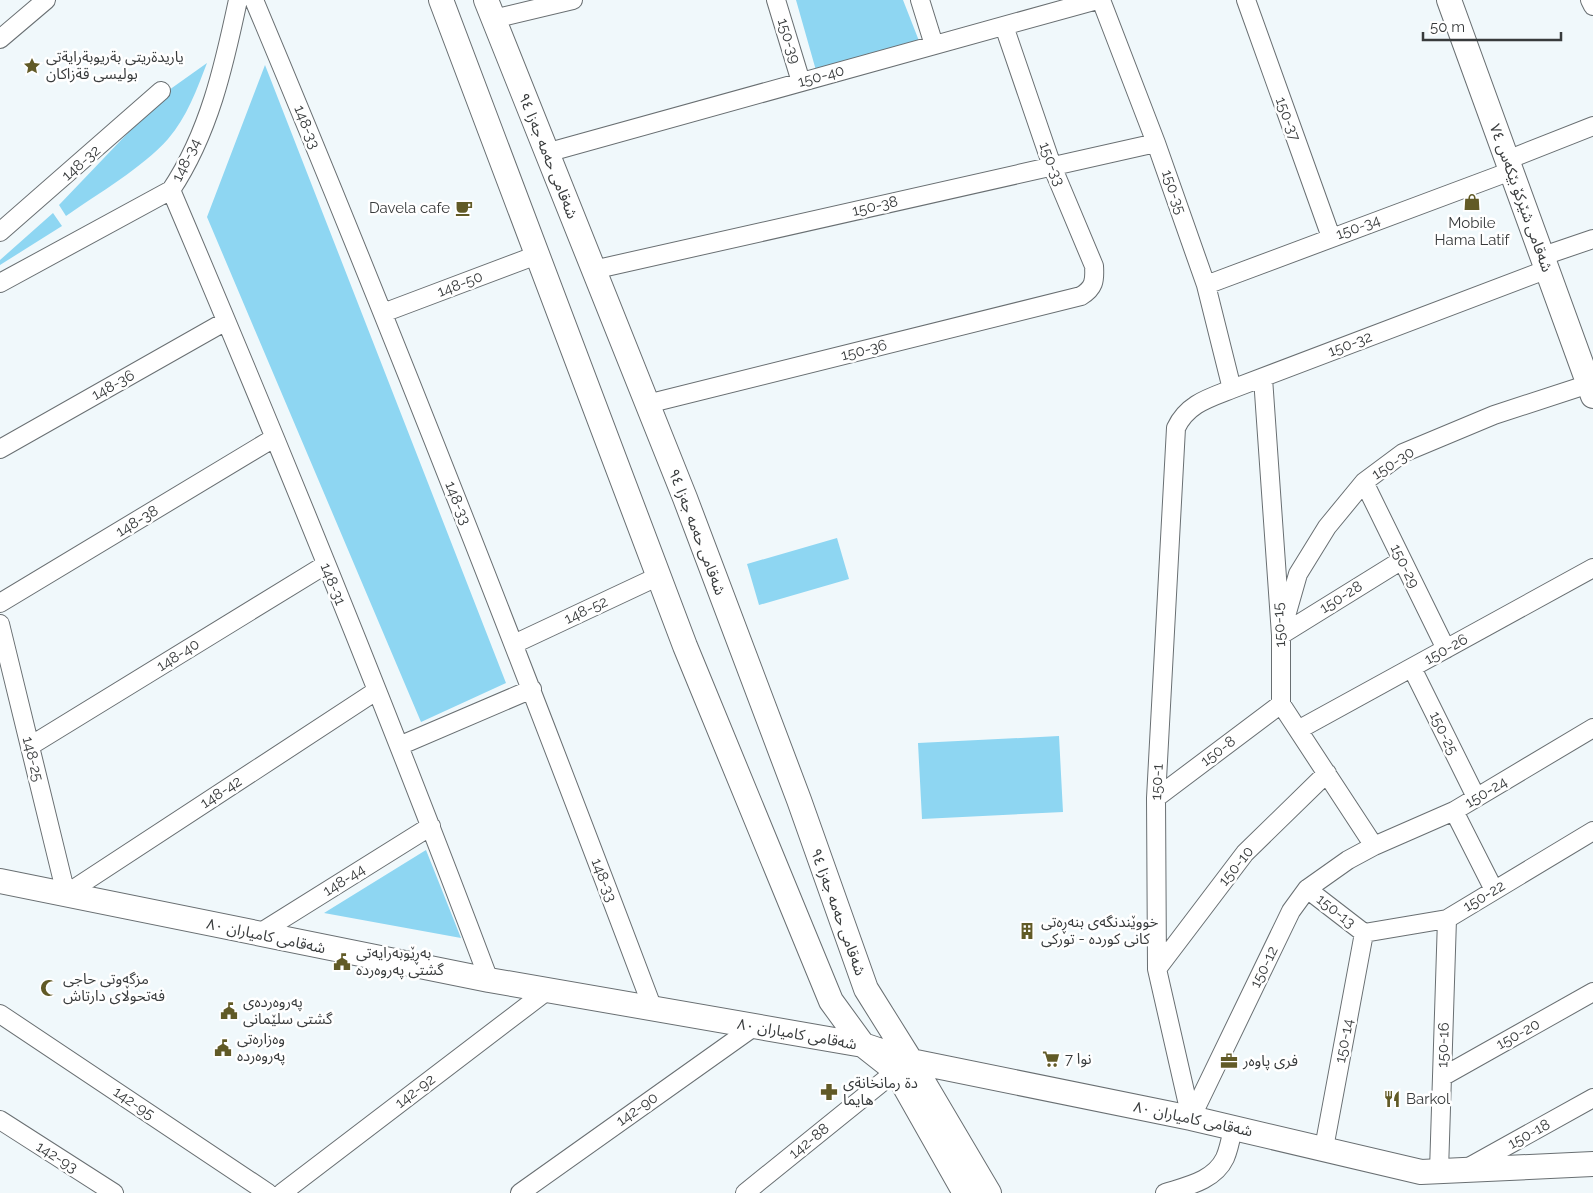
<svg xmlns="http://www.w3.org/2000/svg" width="1593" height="1193" font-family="Raleway,'Noto Sans Arabic',sans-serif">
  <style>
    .green { fill: #8ed6f2 }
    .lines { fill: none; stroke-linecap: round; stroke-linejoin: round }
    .street-casing { stroke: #696f72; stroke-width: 20 }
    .secondary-casing { stroke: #696f72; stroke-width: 26 }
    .street { stroke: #fff; stroke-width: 18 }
    .secondary { stroke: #fff; stroke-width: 24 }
    .labels { text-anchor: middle; stroke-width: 5; stroke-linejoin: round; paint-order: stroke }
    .street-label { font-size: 15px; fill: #383b3c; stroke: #fff }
    .poi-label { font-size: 15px; fill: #383b3c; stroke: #fff; text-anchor: start }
  </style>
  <rect width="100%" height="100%" fill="#f0f8fb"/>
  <path class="green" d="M796 0H903L921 46 817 74Z
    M207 63C197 89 187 117 168 139 142 168 99 193 66 216L59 205 169 90Z
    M265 65 506 683 421 722 207 217Z
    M53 213 62 226 0 265V260Z
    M837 538 849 579 759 605 747 564Z
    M1059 736 1063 812 922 819 918 743Z
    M426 850 461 938 324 913Z"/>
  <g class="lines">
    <g class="street-casing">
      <path id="street" d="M254 0C394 333 525 670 653 1009
        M776 0 801 82
        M920 0 934 45
        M1101 0 1156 143 1206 285 1232 389
        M1246 0 1331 237
        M1590 0 1593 6
        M493 19 573 0
        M0 39 46 0
        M546 153 1097 0
        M1507 160 1593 126
        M171 190C282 451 389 714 489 980
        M0 232 161 91
        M1543 256 1593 239
        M593 270 1156 143
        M0 283 171 190C209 133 224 66 238 0
        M1206 285 1511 171
        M383 313 537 255
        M1263 378 1281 635V704L1374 846
        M647 404 1081 296C1094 288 1095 281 1094 266L1052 166 1004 26
        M0 449 226 321
        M1364 482 1446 649
        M0 603 274 438
        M1284 623 1298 574 1327 527 1364 482 1403 453 1494 415 1589 384
        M0 624 66 894 376 691
        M1281 635 1402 560
        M514 644 659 576
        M1412 668 1476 797
        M1298 730 1593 568
        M30 746 325 565
        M399 746 532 689
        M1156 798 1281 704
        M1454 811 1494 890
        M1307 889 1364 933
        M1364 933 1447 919 1593 831
        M258 934 431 826
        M1157 969 1245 853 1327 773
        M0 1014 268 1193
        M1442 1077 1593 992
        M1191 1118 1157 969 1156 798 1176 428C1187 404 1209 398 1232 389L1548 269
        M1191 1118 1291 911 1307 889 1348 860 1374 846 1454 811 1593 728
        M0 1120 114 1193
        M1324 1148 1364 933
        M1467 1168 1593 1098
        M1439 1171 1447 919
        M282 1193 548 990
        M520 1193 755 1026
        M745 1193 896 1071
        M1165 1193C1187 1186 1214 1181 1225 1158 1229 1149 1231 1138 1233 1128"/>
    </g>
    <g class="secondary-casing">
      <path id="secondary" d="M441 0 685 646 831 1001 863 1045 896 1071 965 1193
        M486 0 685 498 799 800 866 989 911 1061 989 1193
        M1449 0 1593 396
        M0 881 489 980 863 1045 911 1061 1191 1118 1421 1172 1593 1164"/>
    </g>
    <use href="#street" class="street"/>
    <use href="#secondary" class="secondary"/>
  </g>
  <defs>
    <g id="sight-bare" transform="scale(1.35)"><path d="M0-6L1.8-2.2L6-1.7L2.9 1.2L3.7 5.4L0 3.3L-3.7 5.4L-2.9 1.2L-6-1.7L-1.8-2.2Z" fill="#615a26" stroke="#fff" stroke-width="2.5" paint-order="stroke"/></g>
    <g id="shop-bare" transform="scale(1.35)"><path d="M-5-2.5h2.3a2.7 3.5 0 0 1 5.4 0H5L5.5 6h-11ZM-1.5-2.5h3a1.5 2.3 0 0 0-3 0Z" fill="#615a26" stroke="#fff" stroke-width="2.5" paint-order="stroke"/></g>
    <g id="cafe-bare" transform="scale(1.35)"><path d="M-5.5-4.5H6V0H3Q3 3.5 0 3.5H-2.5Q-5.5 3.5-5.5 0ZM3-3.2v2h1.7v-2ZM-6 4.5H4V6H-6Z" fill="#615a26" stroke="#fff" stroke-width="2.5" paint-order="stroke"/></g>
    <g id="building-bare" transform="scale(1.35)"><path d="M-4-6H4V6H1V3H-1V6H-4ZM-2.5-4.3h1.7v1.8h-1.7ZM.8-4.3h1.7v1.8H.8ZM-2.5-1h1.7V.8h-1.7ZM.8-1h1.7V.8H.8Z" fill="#615a26" stroke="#fff" stroke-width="2.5" paint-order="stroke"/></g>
    <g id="civic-bare" transform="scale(1.35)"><path d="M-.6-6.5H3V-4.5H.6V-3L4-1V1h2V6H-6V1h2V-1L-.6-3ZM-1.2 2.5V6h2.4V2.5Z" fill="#615a26" stroke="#fff" stroke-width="2.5" paint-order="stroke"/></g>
    <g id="mosque-bare" transform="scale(1.35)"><path d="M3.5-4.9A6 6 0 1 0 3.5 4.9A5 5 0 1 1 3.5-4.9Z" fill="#615a26" stroke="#fff" stroke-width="2.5" paint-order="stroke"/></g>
    <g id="supermarket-bare" transform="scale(1.35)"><path d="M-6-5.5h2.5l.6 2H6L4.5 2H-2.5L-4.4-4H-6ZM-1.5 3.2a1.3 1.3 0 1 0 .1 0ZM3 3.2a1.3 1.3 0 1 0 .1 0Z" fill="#615a26" stroke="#fff" stroke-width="2.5" paint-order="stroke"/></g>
    <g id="office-bare" transform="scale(1.35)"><path d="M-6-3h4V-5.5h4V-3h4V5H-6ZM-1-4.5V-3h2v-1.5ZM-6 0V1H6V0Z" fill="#615a26" stroke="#fff" stroke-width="2.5" paint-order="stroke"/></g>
    <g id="pharmacy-bare" transform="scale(1.35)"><path d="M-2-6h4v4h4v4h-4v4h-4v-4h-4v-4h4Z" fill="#615a26" stroke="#fff" stroke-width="2.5" paint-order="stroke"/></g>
    <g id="restaurant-bare" transform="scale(1.35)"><path d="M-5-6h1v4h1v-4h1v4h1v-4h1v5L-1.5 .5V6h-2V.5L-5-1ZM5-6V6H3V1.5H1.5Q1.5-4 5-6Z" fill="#615a26" stroke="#fff" stroke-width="2.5" paint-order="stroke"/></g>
  </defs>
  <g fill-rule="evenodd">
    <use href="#sight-bare" x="32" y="66"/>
    <use href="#shop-bare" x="1472" y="202"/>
    <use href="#cafe-bare" x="464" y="208"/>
    <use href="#building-bare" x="1027" y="931"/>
    <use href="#civic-bare" x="342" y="962"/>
    <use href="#mosque-bare" x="49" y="988"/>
    <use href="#civic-bare" x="229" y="1011"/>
    <use href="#civic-bare" x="223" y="1048"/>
    <use href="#supermarket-bare" x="1051" y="1059"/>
    <use href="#office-bare" x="1229" y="1061"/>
    <use href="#pharmacy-bare" x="829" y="1092"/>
    <use href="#restaurant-bare" x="1392" y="1099"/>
  </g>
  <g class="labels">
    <g class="street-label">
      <text transform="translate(789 41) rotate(73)" y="5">150-39</text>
      <text transform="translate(821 76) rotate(-15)" y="5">150-40</text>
      <text transform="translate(1288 119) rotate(70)" y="5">150-37</text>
      <text transform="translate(307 127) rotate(68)" y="5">148-33</text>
      <text transform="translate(548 156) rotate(68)" y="5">شەقامی حەمە جەزا ٩٤</text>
      <text transform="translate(186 160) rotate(-64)" y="5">148-34</text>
      <text transform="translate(81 163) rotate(-41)" y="5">148-32</text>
      <text transform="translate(1052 164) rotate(69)" y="5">150-33</text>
      <text transform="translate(1174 192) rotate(71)" y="5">150-35</text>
      <text transform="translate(1521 198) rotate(70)" y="5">شەقامی شێرکۆ بێکەس ٧٤</text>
      <text transform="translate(875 206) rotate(-13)" y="5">150-38</text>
      <text transform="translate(1358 227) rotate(-20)" y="5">150-34</text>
      <text transform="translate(460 284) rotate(-21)" y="5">148-50</text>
      <text transform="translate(1350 344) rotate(-21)" y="5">150-32</text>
      <text transform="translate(864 350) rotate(-14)" y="5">150-36</text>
      <text transform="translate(113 385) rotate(-29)" y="5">148-36</text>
      <text transform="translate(1393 463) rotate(-33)" y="5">150-30</text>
      <text transform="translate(458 503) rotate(68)" y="5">148-33</text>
      <text transform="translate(137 521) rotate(-31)" y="5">148-38</text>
      <text transform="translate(697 532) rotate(69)" y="5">شەقامی حەمە جەزا ٩٤</text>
      <text transform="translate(1405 566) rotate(64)" y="5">150-29</text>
      <text transform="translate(333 584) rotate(68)" y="5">148-31</text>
      <text transform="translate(1341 597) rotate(-32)" y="5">150-28</text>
      <text transform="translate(586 610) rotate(-25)" y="5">148-52</text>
      <text transform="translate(1279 625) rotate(-93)" y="5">150-15</text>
      <text transform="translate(1446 649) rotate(-29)" y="5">150-26</text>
      <text transform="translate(178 655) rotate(-32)" y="5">148-40</text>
      <text transform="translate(1444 733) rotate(64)" y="5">150-25</text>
      <text transform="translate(1218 751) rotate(-37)" y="5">150-8</text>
      <text transform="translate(33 759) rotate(76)" y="5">148-25</text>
      <text transform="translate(1157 782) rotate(-87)" y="5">150-1</text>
      <text transform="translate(221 792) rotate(-33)" y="5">148-42</text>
      <text transform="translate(1486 792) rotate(-31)" y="5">150-24</text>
      <text transform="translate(1236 866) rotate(-51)" y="5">150-10</text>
      <text transform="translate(344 880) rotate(-32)" y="5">148-44</text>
      <text transform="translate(604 880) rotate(69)" y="5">148-33</text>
      <text transform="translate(1484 896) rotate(-31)" y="5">150-22</text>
      <text transform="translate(1336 911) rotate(38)" y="5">150-13</text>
      <text transform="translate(838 912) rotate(70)" y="5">شەقامی حەمە جەزا ٩٤</text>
      <text transform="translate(266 936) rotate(12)" y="5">شەقامی کامیاران ٨٠</text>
      <text transform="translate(1264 967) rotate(-64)" y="5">150-12</text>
      <text transform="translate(797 1034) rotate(10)" y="5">شەقامی کامیاران ٨٠</text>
      <text transform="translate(1518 1034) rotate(-29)" y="5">150-20</text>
      <text transform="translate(1344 1041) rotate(-79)" y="5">150-14</text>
      <text transform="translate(1443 1045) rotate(-88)" y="5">150-16</text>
      <text transform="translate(415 1091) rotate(-37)" y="5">142-92</text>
      <text transform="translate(134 1103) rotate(34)" y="5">142-95</text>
      <text transform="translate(637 1109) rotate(-35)" y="5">142-90</text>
      <text transform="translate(1193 1119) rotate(12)" y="5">شەقامی کامیاران ٨٠</text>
      <text transform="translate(1529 1134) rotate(-29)" y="5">150-18</text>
      <text transform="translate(809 1141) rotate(-39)" y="5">142-88</text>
      <text transform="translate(57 1157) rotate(32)" y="5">142-93</text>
    </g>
    <g class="poi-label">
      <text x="46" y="62">ياريدةريتى بةريوبةرايةتى<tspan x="46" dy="17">بوليسى قةزاكان</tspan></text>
      <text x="450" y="213" text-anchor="end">Davela cafe</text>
      <text x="1472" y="228" text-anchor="middle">Mobile<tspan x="1472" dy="17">Hama Latif</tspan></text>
      <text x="1041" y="927">خووێندنگەی بنەڕەتی<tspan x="1041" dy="17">کانی کوردە - تورکی</tspan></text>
      <text x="356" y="958">بەڕێوبەرایەتی<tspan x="356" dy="17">گشتی پەروەردە</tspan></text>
      <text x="63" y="984">مزگەوتی حاجی<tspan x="63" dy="17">فەتحوڵای دارتاش</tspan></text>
      <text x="243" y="1007">پەروەردەی<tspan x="243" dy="17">گشتی سلێمانی</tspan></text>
      <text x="237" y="1044">وەزارەتی<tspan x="237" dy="17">پەروەردە</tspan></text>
      <text x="1065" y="1064">نوا 7</text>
      <text x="1243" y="1066">فری پاوەر</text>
      <text x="843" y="1088">دة رمانخانةى<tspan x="843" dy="17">هايما</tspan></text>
      <text x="1406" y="1104">Barkol</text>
    </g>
  </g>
  <path d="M1423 32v8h138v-8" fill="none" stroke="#383b3c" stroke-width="2.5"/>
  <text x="1430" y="32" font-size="15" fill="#383b3c" stroke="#ffffff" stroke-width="4" paint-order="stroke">50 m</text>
</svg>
